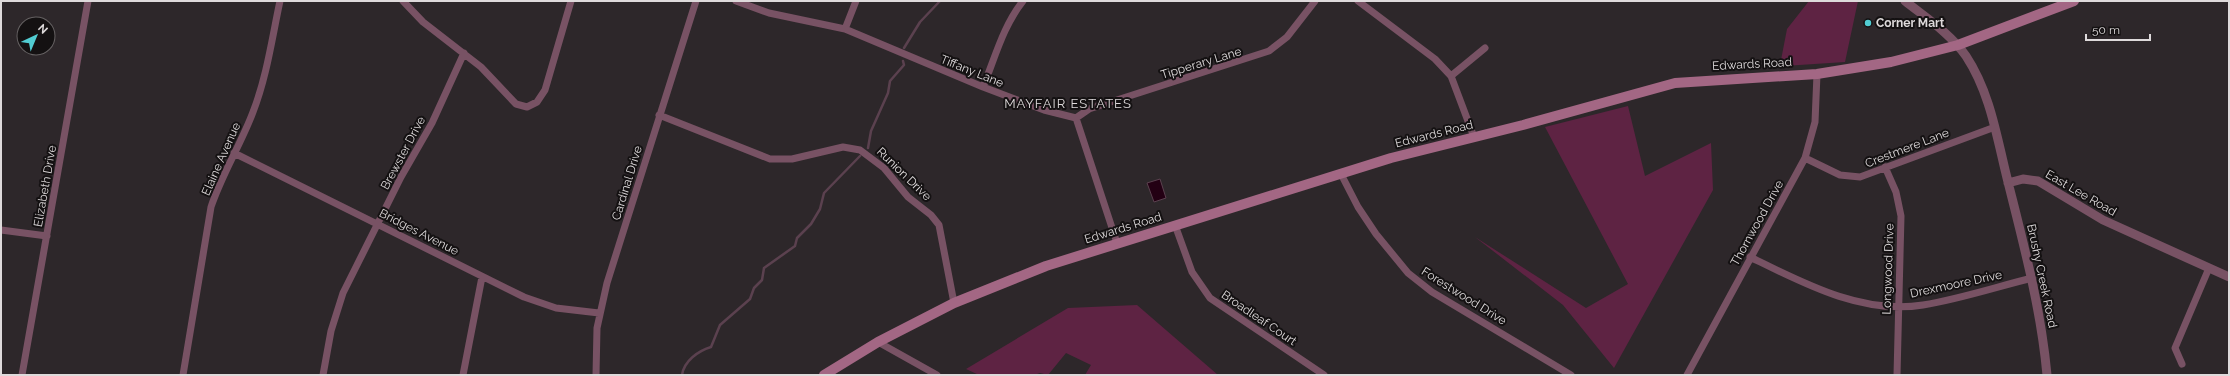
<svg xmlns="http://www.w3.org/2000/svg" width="2230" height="376" font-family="Raleway,sans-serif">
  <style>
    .green { fill: #5e2343 }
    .water { fill: #230013; stroke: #5b414f }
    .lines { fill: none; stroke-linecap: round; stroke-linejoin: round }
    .stream { stroke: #5b414f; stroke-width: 2.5 }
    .minor { stroke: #785264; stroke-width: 7 }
    .tertiary { stroke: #785264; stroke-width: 9 }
    .secondary { stroke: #a36784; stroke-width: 10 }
    .poi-dot { fill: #51ccd2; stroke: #141112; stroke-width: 1.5 }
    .labels { text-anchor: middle; stroke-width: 4; stroke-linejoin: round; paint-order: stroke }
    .poi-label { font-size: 12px; font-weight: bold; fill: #dedadb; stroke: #141112; text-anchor: start }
    .street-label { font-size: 12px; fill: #dedadb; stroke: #141112 }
    .neighbourhood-label { font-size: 13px; letter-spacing: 1px; fill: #dedadb; stroke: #141112 }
  </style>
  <rect width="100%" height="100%" fill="#2d272a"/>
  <path class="green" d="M1809 1H1858L1845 62 1784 66 1781 60 1787 29Z
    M1628 106 1645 176 1711 143 1713 190 1614 368 1563 305 1475 237 1586 308 1628 284 1545 127Z
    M1137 305 1218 375H1085L1091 365 1066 353 1048 375 1040 373 1034 375H979L966 369 1068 308Z"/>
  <path class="water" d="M1160 179 1166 198 1154 202 1147 183Z"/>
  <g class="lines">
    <path class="stream" d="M904 48 920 22 940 1
      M868 148 871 131 888 93 890 81 904 65 903 61
      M682 375C684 361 698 351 711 347L720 325 750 299 754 288 762 280 764 268 795 246 797 238 811 224 820 209 824 193 860 156"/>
    <path class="minor" d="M403 1 423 22 481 67 516 104 527 107 537 102 545 90 571 1
      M736 1 769 13 845 29 983 87 1044 110 1076 118 1117 243
      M1358 1 1435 59 1451 76 1474 137
      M845 29 856 1
      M1451 76 1485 48
      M983 87C995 58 1003 26 1023 1
      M659 115 770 159H792L843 147 860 150 884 168 908 197 931 215 939 225 954 303
      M1076 118 1089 109 1269 51 1287 37 1315 1
      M234 153 524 297 556 308 599 313
      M1805 158 1840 175 1860 177 1995 127
      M1885 167 1896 192 1901 216 1897 375
      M1341 174 1358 207 1376 234 1408 273 1432 292 1571 375
      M1175 225 1192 272 1210 298 1324 375
      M1 230 47 236
      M1750 257C1803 283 1862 315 1923 305 1960 299 1996 287 2032 278
      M878 342 937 375
      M2182 364 2175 348 2209 268
      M22 375 88 1
      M183 375 211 207C222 174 241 144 253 112 267 76 272 38 280 1
      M323 375 331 331 343 293 401 177 432 123 464 53
      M463 375 482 277
      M596 375 597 328 607 283 696 1
      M1687 375 1805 158 1815 122 1817 74"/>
    <path class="tertiary" d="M1905 1C1925 17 1951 34 1966 56 1991 94 1997 139 2008 182 2024 246 2041 309 2047 375
      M2008 183 2023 179 2038 181 2103 220 2229 277"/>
    <path class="secondary" d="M824 375 878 342 954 303 1046 266 1391 158 1523 125 1675 83 1817 74 1891 62 1958 45 2074 1"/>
  </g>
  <circle class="poi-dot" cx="1868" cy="23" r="4"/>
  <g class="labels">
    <g class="poi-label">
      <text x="1876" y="27">Corner Mart</text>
    </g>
    <g class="street-label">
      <text transform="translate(1201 63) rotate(-17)" y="4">Tipperary Lane</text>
      <text transform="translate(1752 64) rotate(-3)" y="4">Edwards Road</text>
      <text transform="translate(972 71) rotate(22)" y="4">Tiffany Lane</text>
      <text transform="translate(1434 134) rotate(-14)" y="4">Edwards Road</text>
      <text transform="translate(1907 148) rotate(-21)" y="4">Crestmere Lane</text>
      <text transform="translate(403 153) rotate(-62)" y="4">Brewster Drive</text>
      <text transform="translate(221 159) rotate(-66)" y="4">Elaine Avenue</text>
      <text transform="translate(904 174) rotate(44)" y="4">Runion Drive</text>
      <text transform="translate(627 183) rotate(-73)" y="4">Cardinal Drive</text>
      <text transform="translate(45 186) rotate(-80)" y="4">Elizabeth Drive</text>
      <text transform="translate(2081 193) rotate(30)" y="4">East Lee Road</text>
      <text transform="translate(1757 223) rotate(-61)" y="4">Thornwood Drive</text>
      <text transform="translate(1123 228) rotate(-17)" y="4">Edwards Road</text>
      <text transform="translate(419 232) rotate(27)" y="4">Bridges Avenue</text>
      <text transform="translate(1888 269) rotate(-88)" y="4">Longwood Drive</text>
      <text transform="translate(2042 276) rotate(78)" y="4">Brushy Creek Road</text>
      <text transform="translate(1956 284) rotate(-12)" y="4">Drexmoore Drive</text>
      <text transform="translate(1464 296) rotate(32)" y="4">Forestwood Drive</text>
      <text transform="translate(1259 318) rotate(34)" y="4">Broadleaf Court</text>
    </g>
    <g class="neighbourhood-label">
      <text x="1068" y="108">MAYFAIR ESTATES</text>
    </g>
  </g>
  <rect width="2230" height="376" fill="none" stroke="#dedadb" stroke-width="4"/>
  <g transform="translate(36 36) rotate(44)"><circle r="19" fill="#141112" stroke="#656162"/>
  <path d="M0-3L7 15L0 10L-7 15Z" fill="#51ccd2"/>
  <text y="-6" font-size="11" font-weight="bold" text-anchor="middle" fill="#dedadb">N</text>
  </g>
  <path d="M2086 34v6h64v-6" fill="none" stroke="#dedadb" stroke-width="2"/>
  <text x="2092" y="34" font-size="12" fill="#dedadb" stroke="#141112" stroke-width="3" paint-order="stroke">50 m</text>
</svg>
